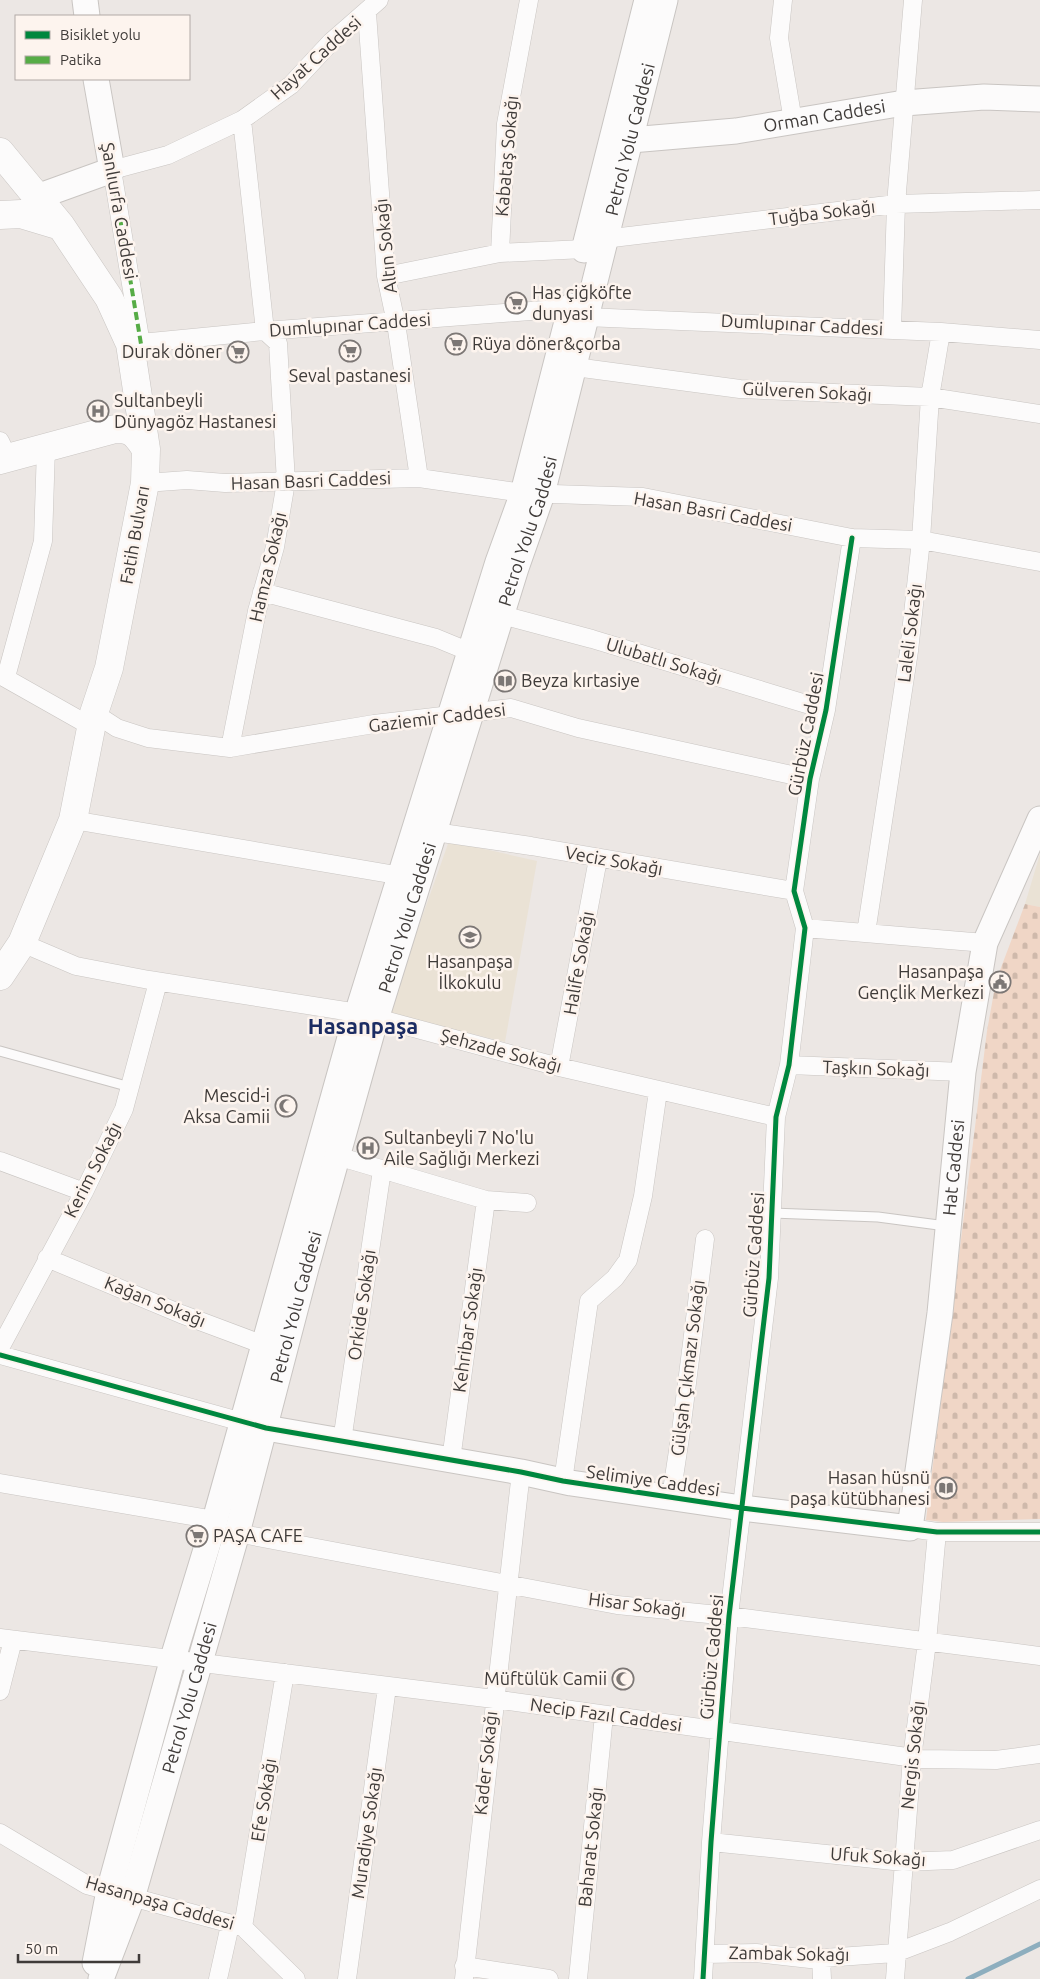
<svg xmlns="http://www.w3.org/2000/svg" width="1040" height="1979" font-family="Ubuntu,sans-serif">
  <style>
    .education { fill: #eae2d5 }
    .cemetery { fill: url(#cemetery-stones) }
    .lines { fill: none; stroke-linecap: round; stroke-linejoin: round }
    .stream { stroke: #8daebe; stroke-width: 5 }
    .lane-casing { stroke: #c9c5c2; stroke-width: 11 }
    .street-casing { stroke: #c9c5c2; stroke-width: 19 }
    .secondary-casing { stroke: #c9c5c2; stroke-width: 27 }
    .primary-casing { stroke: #c9c5c2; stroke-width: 29 }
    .lane { stroke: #fcfbfb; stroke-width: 9 }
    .street { stroke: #fcfbfb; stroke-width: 18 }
    .secondary { stroke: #fcfbfb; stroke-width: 25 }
    .primary { stroke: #fcfbfb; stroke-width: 28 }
    .quiet { stroke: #56ac46; stroke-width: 4; stroke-dasharray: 8 4; stroke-linecap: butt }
    .cycleway-casing { stroke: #fdf4ee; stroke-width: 8 }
    .cycleway { stroke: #00873e; stroke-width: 5 }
    .labels { text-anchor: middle; stroke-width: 5; stroke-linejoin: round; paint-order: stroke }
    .street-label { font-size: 18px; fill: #3f3b39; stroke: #fdf4ee }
    .poi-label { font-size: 18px; fill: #3f3b39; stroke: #fdf4ee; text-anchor: start }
    .district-label { font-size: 22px; font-weight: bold; fill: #1c2c63; stroke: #fdf4ee }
  </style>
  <defs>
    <pattern id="cemetery-stones" width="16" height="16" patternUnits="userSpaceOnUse" patternTransform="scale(1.25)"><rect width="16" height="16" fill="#f0d6c6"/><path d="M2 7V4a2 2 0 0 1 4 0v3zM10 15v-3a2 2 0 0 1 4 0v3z" fill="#cfb9ab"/></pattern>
  </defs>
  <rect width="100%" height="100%" fill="#ece7e4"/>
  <path class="education" d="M449 841 537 861 505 1042 388 1013Z
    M1040 854V907L1025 904Z"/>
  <path class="cemetery" d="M1025 904 1040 907V1519L943 1522 926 1520 987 1031 996 981Z"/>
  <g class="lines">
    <path class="stream" d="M968 1979 1040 1944"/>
    <g class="lane-casing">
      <path id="lane" d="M0 1051 130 1087
        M772 1213 878 1217 946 1226"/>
    </g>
    <g class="street-casing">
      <path id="street" d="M783 0 779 38 793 121
        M367 13 386 276 396 323 419 478
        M604 239 896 204 1040 200
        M500 253 506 124 529 0
        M386 276 500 253 584 249
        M577 320 585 317 941 332 1040 340
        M892 330 896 204 913 0
        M130 344 265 331 570 308
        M141 344 112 170 168 155 242 120 291 85 331 42 379 0
        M575 367 740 389 930 397 1040 414
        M0 441 8 458
        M145 483 187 480 225 483 419 478 523 493 643 497 852 538 921 540 1040 562
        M262 592 436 638 470 652
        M502 615 592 639 826 710
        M0 675 92 727
        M6 677 43 541 46 448
        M94 713 117 728 148 738 230 748 374 724 511 708 578 728 810 779
        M230 748 257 611 275 547 286 482 278 343 265 331 242 120
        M73 820 402 876
        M435 832 531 846 794 891
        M805 928 985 943
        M866 933 909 651 921 540 930 397 941 332
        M22 943 76 966 149 980 358 1013 559 1067 776 1117
        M789 1065 963 1072
        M559 1067 598 859
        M337 1156 486 1200 527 1203
        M0 1161 84 1192
        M47 1258 181 1314 264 1345
        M0 1348 84 1192 124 1109 158 982
        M0 1355 253 1425
        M342 1441 382 1170
        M451 1460 486 1200
        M563 1481 589 1301 615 1278 628 1260 643 1196 658 1091
        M0 1483 215 1520
        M671 1497 681 1431 705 1239
        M910 1528 937 1532H1040
        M237 1533 617 1605 729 1616 1040 1656
        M0 1638 494 1699 921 1759 996 1760 1040 1754
        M0 1691 13 1640
        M0 1833 87 1885 243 1927
        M711 1842 903 1862 953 1860 1040 1830
        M243 1927 285 1673
        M243 1927 296 1979
        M705 1954 756 1953 810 1959 895 1953 950 1932 1040 1889
        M821 1958 822 1979
        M464 1966 549 1979
        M218 1979 230 1925
        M347 1979 387 1687
        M464 1979 521 1472
        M578 1979 604 1715
        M703 1979 711 1842 729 1616 769 1278 776 1117 789 1065 805 928 794 891 810 779 826 710 852 538
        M895 1979 912 1758 927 1642 937 1532"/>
    </g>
    <g class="secondary-casing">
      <g id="secondary">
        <path d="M85 0 87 16"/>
        <path id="s1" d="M631 140 736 131 904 103 984 97 1040 99"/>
        <path d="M37 197 112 170 96 79"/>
        <path d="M584 250 647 0"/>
        <path id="s2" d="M266 1428 521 1472 571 1483 742 1508 910 1528 940 1313 963 1072 985 943 1040 819"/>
        <path d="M95 1963 109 1891 173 1658 215 1520 353 1027 498 562 523 493 571 306"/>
        <path id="s3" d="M101 1979 132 1898 237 1533 306 1268 372 1032 516 568 542 494 665 0"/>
      </g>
    </g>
    <g class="primary-casing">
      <path id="primary" d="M0 152 61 226 109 298 130 344 146 449 145 483 109 668 94 713 73 820 22 943 0 976
        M0 215 21 214 61 226
        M0 460 115 429C134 429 136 435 146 449"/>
    </g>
    <use href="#lane" class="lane"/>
    <use href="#street" class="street"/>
    <use href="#secondary" class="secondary"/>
    <use href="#primary" class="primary"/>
    <path class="quiet" d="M112 170 141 344"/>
    <g class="cycleway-casing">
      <path id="cycleway" d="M0 1355 266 1428 521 1472 563 1481 742 1508 937 1532H1040
        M703 1979 711 1842 729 1616 769 1278 776 1117 789 1065 805 928 794 891 810 779 826 710 852 538"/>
    </g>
    <use href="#cycleway" class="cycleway"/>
  </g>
  <defs>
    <g id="supermarket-ring" transform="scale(1.125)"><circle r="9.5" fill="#fdf4ee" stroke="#7c7775" stroke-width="1.5"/><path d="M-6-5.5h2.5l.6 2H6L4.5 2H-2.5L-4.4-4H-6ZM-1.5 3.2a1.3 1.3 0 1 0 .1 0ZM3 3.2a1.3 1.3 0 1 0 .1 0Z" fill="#7c7775"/></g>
    <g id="hospital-ring" transform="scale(1.125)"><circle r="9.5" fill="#fdf4ee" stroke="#7c7775" stroke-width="1.5"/><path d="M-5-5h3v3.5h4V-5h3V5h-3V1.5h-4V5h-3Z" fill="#7c7775"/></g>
    <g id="library-ring" transform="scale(1.125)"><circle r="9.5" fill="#fdf4ee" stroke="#7c7775" stroke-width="1.5"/><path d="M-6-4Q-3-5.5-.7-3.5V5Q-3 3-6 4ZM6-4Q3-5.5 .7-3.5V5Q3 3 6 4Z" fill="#7c7775"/></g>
    <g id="school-ring" transform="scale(1.125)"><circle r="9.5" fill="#fdf4ee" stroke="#7c7775" stroke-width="1.5"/><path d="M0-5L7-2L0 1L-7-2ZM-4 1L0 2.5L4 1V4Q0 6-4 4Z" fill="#7c7775"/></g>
    <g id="civic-ring" transform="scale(1.125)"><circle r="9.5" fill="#fdf4ee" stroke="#7c7775" stroke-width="1.5"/><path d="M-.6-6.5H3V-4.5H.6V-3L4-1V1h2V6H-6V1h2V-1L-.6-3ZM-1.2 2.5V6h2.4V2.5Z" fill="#7c7775"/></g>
    <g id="mosque-ring" transform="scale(1.125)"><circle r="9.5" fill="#fdf4ee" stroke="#7c7775" stroke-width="1.5"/><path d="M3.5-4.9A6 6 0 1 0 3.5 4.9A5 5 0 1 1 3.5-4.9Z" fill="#7c7775"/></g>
  </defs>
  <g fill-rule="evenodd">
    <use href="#supermarket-ring" x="516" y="303"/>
    <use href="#supermarket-ring" x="456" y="344"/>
    <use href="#supermarket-ring" x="350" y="351"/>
    <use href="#supermarket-ring" x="238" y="352"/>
    <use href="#hospital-ring" x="98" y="411"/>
    <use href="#library-ring" x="505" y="681"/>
    <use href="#school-ring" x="470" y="937"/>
    <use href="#civic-ring" x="1000" y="982"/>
    <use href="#mosque-ring" x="286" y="1106"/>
    <use href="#hospital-ring" x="368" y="1148"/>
    <use href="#library-ring" x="946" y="1488"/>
    <use href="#supermarket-ring" x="197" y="1536"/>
    <use href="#mosque-ring" x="623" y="1679"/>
  </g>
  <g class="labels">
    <g class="street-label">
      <text transform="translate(316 58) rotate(-42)" y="6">Hayat Caddesi</text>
      <text dy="6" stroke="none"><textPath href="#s1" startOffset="195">Orman Caddesi</textPath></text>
      <text dy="6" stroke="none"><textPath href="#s3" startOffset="1915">Petrol Yolu Caddesi</textPath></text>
      <text transform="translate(507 156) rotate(-85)" y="6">Kabataş Sokağı</text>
      <text transform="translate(119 211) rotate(80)" y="6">Şanlıurfa Caddesi</text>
      <text transform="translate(822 213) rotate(-7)" y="6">Tuğba Sokağı</text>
      <text transform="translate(386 246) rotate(-96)" y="6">Altın Sokağı</text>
      <text transform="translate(350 325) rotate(-4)" y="6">Dumlupınar Caddesi</text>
      <text transform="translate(802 325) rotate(3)" y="6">Dumlupınar Caddesi</text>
      <text transform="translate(807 392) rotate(3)" y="6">Gülveren Sokağı</text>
      <text transform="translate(311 481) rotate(-2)" y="6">Hasan Basri Caddesi</text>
      <text transform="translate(713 512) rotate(10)" y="6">Hasan Basri Caddesi</text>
      <text dy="6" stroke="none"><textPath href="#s3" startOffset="1510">Petrol Yolu Caddesi</textPath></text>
      <text transform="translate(135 535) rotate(-80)" y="6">Fatih Bulvarı</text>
      <text transform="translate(268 567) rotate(-77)" y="6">Hamza Sokağı</text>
      <text transform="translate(910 633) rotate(-83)" y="6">Laleli Sokağı</text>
      <text transform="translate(664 661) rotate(17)" y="6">Ulubatlı Sokağı</text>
      <text transform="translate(437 718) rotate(-7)" y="6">Gaziemir Caddesi</text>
      <text transform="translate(806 734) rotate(-79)" y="6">Gürbüz Caddesi</text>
      <text transform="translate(614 861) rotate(10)" y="6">Veciz Sokağı</text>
      <text dy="6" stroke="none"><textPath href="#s3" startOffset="1105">Petrol Yolu Caddesi</textPath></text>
      <text transform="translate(579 963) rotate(-80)" y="6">Halife Sokağı</text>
      <text transform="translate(501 1051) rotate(15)" y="6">Şehzade Sokağı</text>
      <text transform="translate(876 1069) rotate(2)" y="6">Taşkın Sokağı</text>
      <text dy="6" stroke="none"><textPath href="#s2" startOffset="1015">Hat Caddesi</textPath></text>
      <text transform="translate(93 1170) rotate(-63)" y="6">Kerim Sokağı</text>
      <text transform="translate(754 1255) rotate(-86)" y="6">Gürbüz Caddesi</text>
      <text transform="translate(155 1302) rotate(22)" y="6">Kağan Sokağı</text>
      <text transform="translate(362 1305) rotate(-82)" y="6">Orkide Sokağı</text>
      <text dy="6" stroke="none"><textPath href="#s3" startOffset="700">Petrol Yolu Caddesi</textPath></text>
      <text transform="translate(468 1330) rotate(-82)" y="6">Kehribar Sokağı</text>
      <text transform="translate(688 1368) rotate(-83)" y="6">Gülşah Çıkmazı Sokağı</text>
      <text transform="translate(653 1481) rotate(8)" y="6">Selimiye Caddesi</text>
      <text transform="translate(637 1605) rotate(7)" y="6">Hisar Sokağı</text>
      <text transform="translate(712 1657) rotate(-85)" y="6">Gürbüz Caddesi</text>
      <text dy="6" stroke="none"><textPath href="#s3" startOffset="295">Petrol Yolu Caddesi</textPath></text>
      <text transform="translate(606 1715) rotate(8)" y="6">Necip Fazıl Caddesi</text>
      <text transform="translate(913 1755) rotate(-84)" y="6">Nergis Sokağı</text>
      <text transform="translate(486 1763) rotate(-84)" y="6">Kader Sokağı</text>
      <text transform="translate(264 1800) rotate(-81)" y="6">Efe Sokağı</text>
      <text transform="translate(367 1833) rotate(-82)" y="6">Muradiye Sokağı</text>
      <text transform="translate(591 1847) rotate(-84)" y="6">Baharat Sokağı</text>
      <text transform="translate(878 1857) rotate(4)" y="6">Ufuk Sokağı</text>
      <text transform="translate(160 1903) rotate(16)" y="6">Hasanpaşa Caddesi</text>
      <text transform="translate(789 1954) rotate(1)" y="6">Zambak Sokağı</text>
    </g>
    <g class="poi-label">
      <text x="532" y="299">Has çiğköfte<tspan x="532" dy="21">dunyasi</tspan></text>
      <text x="472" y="350">Rüya döner&amp;çorba</text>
      <text x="222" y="358" text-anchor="end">Durak döner</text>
      <text x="350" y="382" text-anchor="middle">Seval pastanesi</text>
      <text x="114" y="407">Sultanbeyli<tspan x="114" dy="21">Dünyagöz Hastanesi</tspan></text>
      <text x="521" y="687">Beyza kırtasiye</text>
      <text x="470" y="968" text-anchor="middle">Hasanpaşa<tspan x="470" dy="21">İlkokulu</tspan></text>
      <text x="984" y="978" text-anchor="end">Hasanpaşa<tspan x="984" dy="21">Gençlik Merkezi</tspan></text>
      <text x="270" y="1102" text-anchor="end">Mescid-i<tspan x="270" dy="21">Aksa Camii</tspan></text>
      <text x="384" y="1144">Sultanbeyli 7 No'lu<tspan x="384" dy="21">Aile Sağlığı Merkezi</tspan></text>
      <text x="930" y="1484" text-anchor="end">Hasan hüsnü<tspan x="930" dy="21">paşa kütübhanesi</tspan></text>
      <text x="213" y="1542">PAŞA CAFE</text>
      <text x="607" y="1685" text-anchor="end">Müftülük Camii</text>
    </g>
    <g class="district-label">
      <text x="363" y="1034">Hasanpaşa</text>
    </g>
  </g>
  <rect x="15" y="15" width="175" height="65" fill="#fdf4ee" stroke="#b1aaa6"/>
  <rect x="25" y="31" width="25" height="8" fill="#00873e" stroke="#b1aaa6"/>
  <text x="60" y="40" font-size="15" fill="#3f3b39">Bisiklet yolu</text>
  <rect x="25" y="56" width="25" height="8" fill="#56ac46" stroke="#b1aaa6"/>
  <text x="60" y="65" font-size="15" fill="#3f3b39">Patika</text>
  <path d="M18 1954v8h121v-8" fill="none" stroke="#3f3b39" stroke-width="2.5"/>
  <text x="25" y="1954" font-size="15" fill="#3f3b39" stroke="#fdf4ee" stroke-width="4" paint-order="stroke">50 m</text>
</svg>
